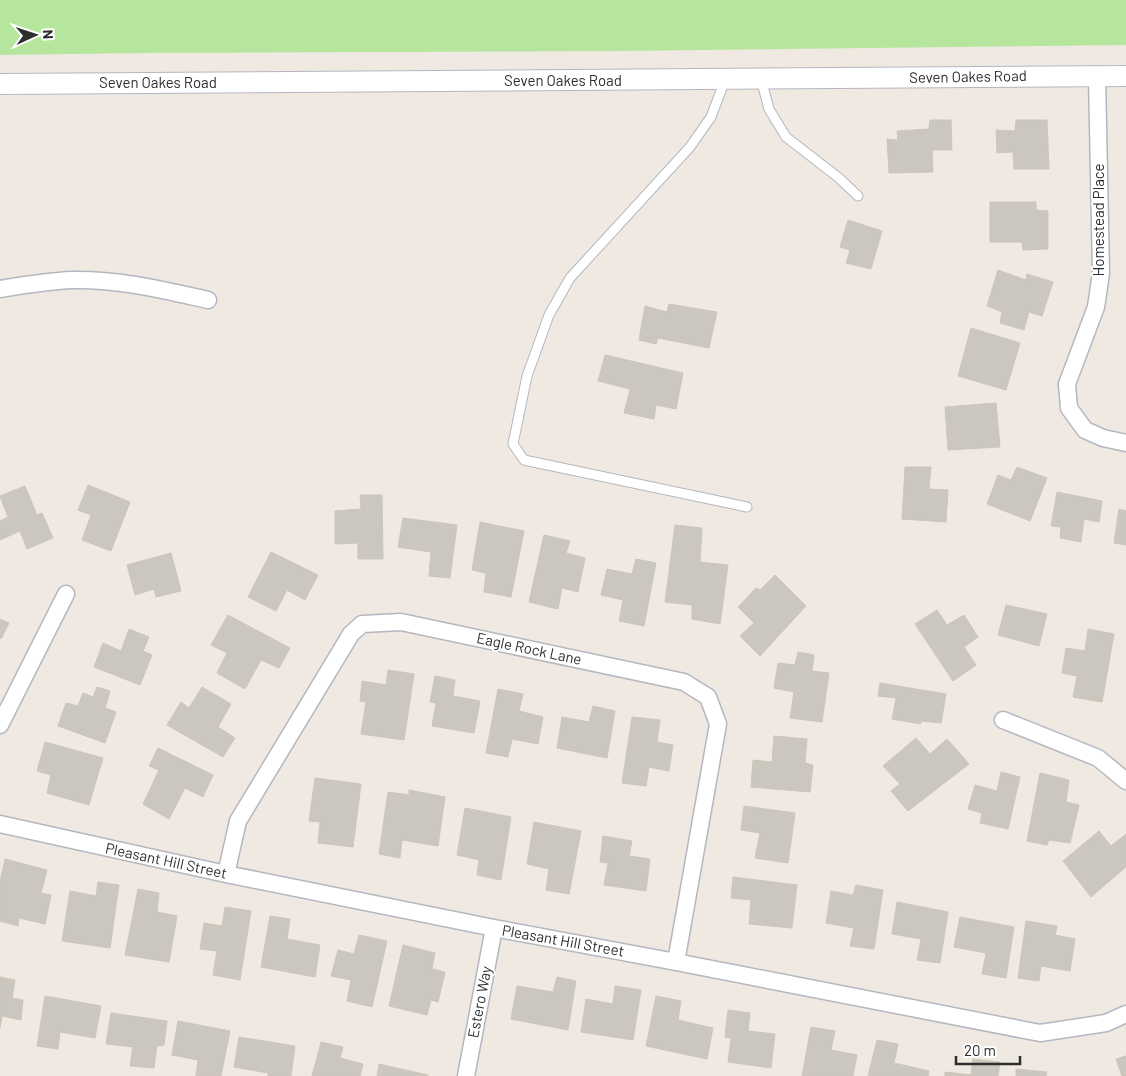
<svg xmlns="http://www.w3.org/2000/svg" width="1126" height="1076" font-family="Barlow,sans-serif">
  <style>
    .green { fill: #b6e59e }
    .building { fill: #cbc7bf; stroke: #cbc5ba }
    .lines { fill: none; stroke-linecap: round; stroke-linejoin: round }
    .service-casing { stroke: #b4b7c1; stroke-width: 11 }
    .minor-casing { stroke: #b4b7c1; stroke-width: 19 }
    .tertiary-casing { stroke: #b4b7c1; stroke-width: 22 }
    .service { stroke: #fff; stroke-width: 9 }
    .minor { stroke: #fff; stroke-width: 16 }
    .tertiary { stroke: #fff; stroke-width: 20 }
    .labels { text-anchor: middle; stroke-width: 4; stroke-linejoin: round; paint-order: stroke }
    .street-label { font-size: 15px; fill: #2e2e2e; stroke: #fff }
  </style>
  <rect width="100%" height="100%" fill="#efe9e1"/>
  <path class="green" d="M0 0H1126V45L621 51 143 53 0 55Z"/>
  <path class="building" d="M930 120H951L952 150H932L933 172 889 173 887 139 898 140 897 131 929 129Z
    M1016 120H1047L1049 169H1014L1013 152 997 153 996 130 1015 131Z
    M990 202H1036V210L1048 211V249L1023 250 1022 242H990Z
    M848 220 882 231 871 269 846 263 850 250 840 247Z
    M998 270 1026 280 1027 274 1053 282 1042 316 1029 312 1024 330 1000 323 1002 312 987 306Z
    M669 304 717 312 709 348 658 338 656 344 639 340 645 306 667 312Z
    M971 328 1020 343 1006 390 958 376Z
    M605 355 683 373 676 409 656 405 654 419 624 413 630 389 598 381Z
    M996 403 1000 447 948 450 945 407Z
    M905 467H931L929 489 948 490 946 522 902 519Z
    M1017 467 1047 478 1030 521 987 504 998 475 1011 480Z
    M88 485 130 502 111 551 82 540 91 515 78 510Z
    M25 486 37 515 42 513 53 538 27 549 20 531 0 540V521L8 517 0 496Z
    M1057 492 1102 501 1099 522 1084 519 1081 542 1060 538 1061 527 1051 526Z
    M360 495H382L383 559H358V543L335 544V511L361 509Z
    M1119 509 1126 511V545L1114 543Z
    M403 518 457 525 450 578 429 576 431 552 398 547Z
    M480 522 524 531 511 597 484 592 486 573 472 570Z
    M675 525 702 528 700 562 728 565 720 624 692 619V605L665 602Z
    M544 535 570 541 566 553 585 558 578 592 562 588 558 609 529 602Z
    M271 552 318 575 305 600 287 590 276 611 248 597Z
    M171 553 181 591 156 597 154 589 135 595 127 565Z
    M636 559 656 563 644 626 619 621 623 600 601 595 607 569 632 574Z
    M775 575 806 606 760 656 740 636 754 623 738 607 756 588 760 590Z
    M1006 605 1047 614 1039 646 998 635Z
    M937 610 947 625 964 615 978 637 964 647 976 665 953 681 915 624Z
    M228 615 290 648 279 668 261 660 245 689 217 673 227 653 211 645Z
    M0 619 9 623 1 639 0 638Z
    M129 629 149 637 143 651 152 655 140 685 94 667 103 643 121 651Z
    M1088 629 1114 634 1102 702 1073 697 1077 676 1062 673 1066 648 1085 651Z
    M798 652 814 655 812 671 829 673 822 722 790 718 794 692 774 688 778 663 795 665Z
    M388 670 414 674 404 740 361 734 366 702 360 701 362 681 386 685Z
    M435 676 455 680 453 696 480 701 474 733 432 726 436 703 430 702Z
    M880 683 946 694 941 723 920 721 921 724 892 719 896 698 878 696Z
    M97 687 110 691 105 708 116 712 105 743 58 726 66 703 78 706 83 693 93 697Z
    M202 687 231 704 218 727 235 738 223 757 167 725 181 702 189 708Z
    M498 689 523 694 519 711 543 717 538 744 512 739 508 757 486 753Z
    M593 706 615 711 607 758 557 748 562 717 589 722Z
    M632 717 660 720 657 742 673 745 669 771 649 767 646 786 622 783Z
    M774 736 807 739 805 763 813 765 810 792 751 787 753 760 772 762Z
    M916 738 930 754 947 739 969 764 908 811 891 791 900 784 883 766Z
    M45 742 103 758 89 805 47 793 51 775 37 771Z
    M158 748 213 775 203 797 185 788 169 819 143 804 159 770 149 766Z
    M1001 772 1020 777 1008 829 980 823 982 813 968 809 975 785 997 791Z
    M1040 773 1069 780 1066 802 1079 805 1070 843 1049 840 1047 845 1027 841Z
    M315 778 361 784 353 847 318 843 320 822 309 821Z
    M409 790 445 797 438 846 402 840 400 858 379 854 388 792 409 795Z
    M744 806 795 813 788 863 755 858 760 833 741 830Z
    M465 808 511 817 501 880 477 875 479 860 457 855Z
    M534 822 581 831 569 894 546 890 549 869 527 864Z
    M1099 831 1111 846 1126 834V867L1091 897 1063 861Z
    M603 836 632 841 629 856 650 859 646 891 604 885 608 863 600 862Z
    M5 859 47 870 41 893 51 895 45 924 19 918 18 926 0 921V882Z
    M733 877 797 885 792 928 749 924 751 900 731 898Z
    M98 882 119 885 110 948 62 941 70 891 96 896Z
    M856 885 883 890 874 949 850 946 854 928 826 923 831 891 853 895Z
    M138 889 159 893 157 912 177 916 169 962 125 955Z
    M897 902 948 912 940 963 917 960 921 939 892 934Z
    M225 907 251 911 240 980 213 975 217 951 200 949 204 923 222 926Z
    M270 916 290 919 287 939 320 945 315 977 261 967Z
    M960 917 1014 927 1006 978 982 974 986 953 954 947Z
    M1026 921 1057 926 1055 935 1075 939 1070 971 1041 966 1039 981 1018 978Z
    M359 935 387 941 372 1007 347 1001 351 980 331 976 338 950 354 954Z
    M403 945 435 953 432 969 445 972 438 1002 431 1000 427 1015 389 1006Z
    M0 977 15 980 12 998 23 1000 21 1020 2 1016 0 1028Z
    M557 977 576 981 568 1030 511 1019 517 986 553 992Z
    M615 986 641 990 633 1040 581 1032 586 999 613 1004Z
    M45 996 101 1006 95 1038 60 1032 58 1049 37 1046Z
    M656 996 681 1001 678 1020 713 1028 707 1059 646 1046Z
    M728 1010 750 1013 748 1031 775 1034 771 1068 728 1062 731 1038 725 1037Z
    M111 1013 167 1021 164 1045 157 1046 154 1068 130 1066 133 1047 106 1044Z
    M178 1021 230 1031 221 1076H196L198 1060 172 1055Z
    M811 1027 835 1031 831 1050 857 1055 853 1076H802Z
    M239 1037 295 1046 291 1076H268V1073L234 1067Z
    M877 1040 898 1044 894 1063 929 1071 928 1076H868Z
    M321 1042 343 1047 340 1058 363 1064 360 1076H312Z
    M1126 1056V1076H1122L1116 1059Z
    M973 1059 1000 1062 998 1076H945V1072L971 1075Z
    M379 1064 428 1075V1076H377Z
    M1016 1069 1047 1072 1046 1076H1016Z"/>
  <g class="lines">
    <g class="service-casing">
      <path id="service" d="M761 79 769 109 786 137 839 178 858 196
        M725 80 711 117 690 147 570 278 549 315 527 376 513 444 524 460 747 507"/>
    </g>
    <g class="minor-casing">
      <path id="minor" d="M1097 76 1101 273 1096 307 1067 384 1069 408 1085 430 1103 438 1126 443
        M0 289C24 285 48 281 72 280 119 279 163 290 208 300
        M1003 720 1098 758 1126 781
        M0 725 66 594
        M0 824 226 874 494 928 676 962 1040 1033 1106 1023 1126 1014
        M226 874 238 821 351 634 362 624 401 622 684 682 708 697 718 724 676 962
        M466 1076 494 928"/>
    </g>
    <g class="tertiary-casing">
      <path id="tertiary" d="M0 84 1126 76"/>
    </g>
    <use href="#service" class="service"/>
    <use href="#minor" class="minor"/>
    <use href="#tertiary" class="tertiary"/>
  </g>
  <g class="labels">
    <g class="street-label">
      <text transform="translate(968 77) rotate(-1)" y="5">Seven Oakes Road</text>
      <text x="563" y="86">Seven Oakes Road</text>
      <text x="158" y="88">Seven Oakes Road</text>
      <text transform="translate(1099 220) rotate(-90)" y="5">Homestead Place</text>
      <text transform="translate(529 649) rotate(12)" y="5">Eagle Rock Lane</text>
      <text transform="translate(166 861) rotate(12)" y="5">Pleasant Hill Street</text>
      <text transform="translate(563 941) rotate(10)" y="5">Pleasant Hill Street</text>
      <text transform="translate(480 1002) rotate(-79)" y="5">Estero Way</text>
    </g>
  </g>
  <g transform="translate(35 35) rotate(87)" stroke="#ffffff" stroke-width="4" paint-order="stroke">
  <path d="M0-4L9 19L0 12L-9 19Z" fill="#2e2e2e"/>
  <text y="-8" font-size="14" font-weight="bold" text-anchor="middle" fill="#2e2e2e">N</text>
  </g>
  <path d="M956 1056v8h64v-8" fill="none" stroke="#2e2e2e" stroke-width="2.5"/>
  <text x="964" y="1056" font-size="15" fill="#2e2e2e" stroke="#ffffff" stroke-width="4" paint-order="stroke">20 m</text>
</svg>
